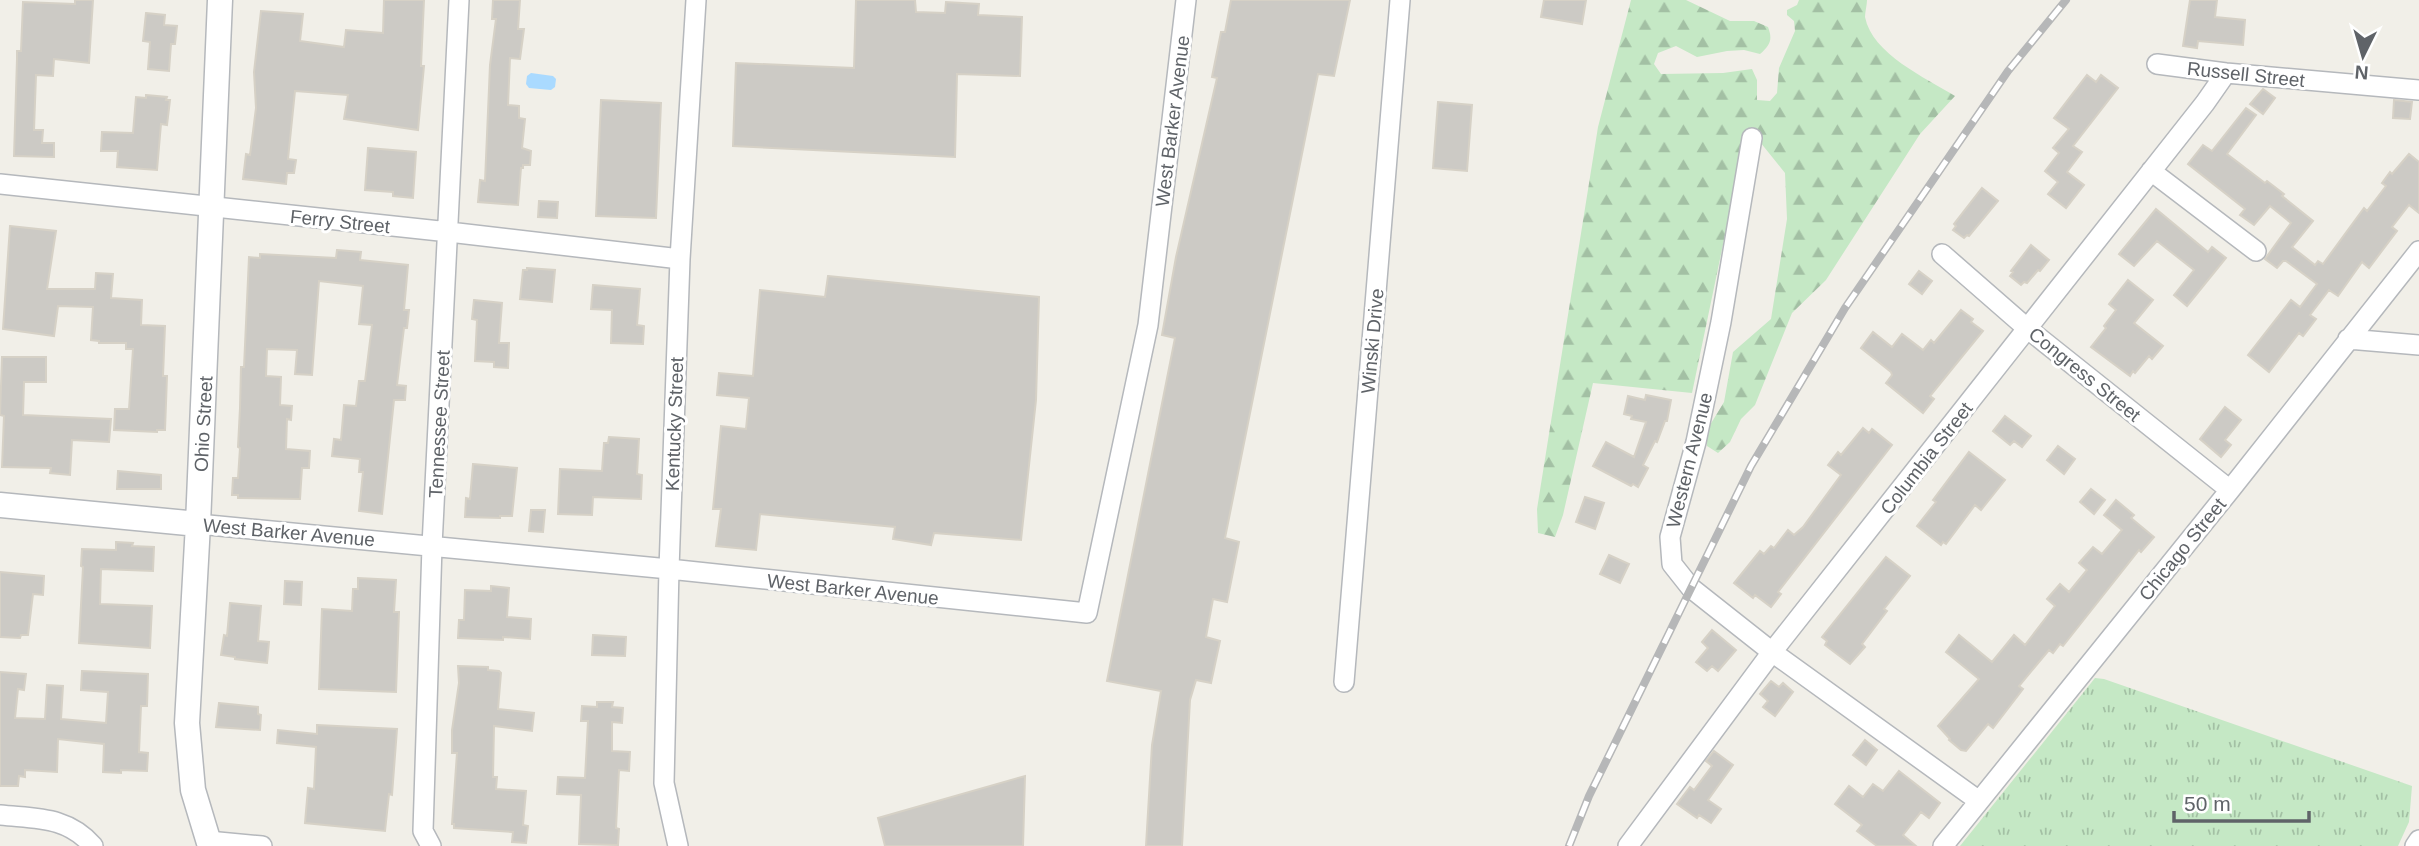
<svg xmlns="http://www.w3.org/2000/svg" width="2419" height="846" font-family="Arial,sans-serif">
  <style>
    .grass { fill: url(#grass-tufts) }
    .forest { fill: url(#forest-firs) }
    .water { fill: #aadaff }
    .building { fill: #cccac5; stroke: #d6d1c6; stroke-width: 2 }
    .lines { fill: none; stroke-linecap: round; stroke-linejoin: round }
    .minor-casing { stroke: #b5b8bc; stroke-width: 22 }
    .tertiary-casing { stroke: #b5b8bc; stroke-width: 27 }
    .minor { stroke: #fff; stroke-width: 19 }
    .tertiary { stroke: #fff; stroke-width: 24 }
    .rail-casing { stroke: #b6b7b8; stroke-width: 8 }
    .rail { stroke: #fff; stroke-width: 5; stroke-dasharray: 16; stroke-linecap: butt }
    .labels { text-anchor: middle; stroke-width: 6; stroke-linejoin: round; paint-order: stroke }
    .street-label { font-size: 19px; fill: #5f6368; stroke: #fff }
  </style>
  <defs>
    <pattern id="grass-tufts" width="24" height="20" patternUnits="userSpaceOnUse" patternTransform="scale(1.75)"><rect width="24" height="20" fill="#c5e8c5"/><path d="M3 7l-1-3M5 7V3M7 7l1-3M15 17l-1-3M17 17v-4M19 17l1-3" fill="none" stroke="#a3c0a4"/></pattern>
    <pattern id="forest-firs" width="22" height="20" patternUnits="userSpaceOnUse" patternTransform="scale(1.75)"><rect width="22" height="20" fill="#c5e8c5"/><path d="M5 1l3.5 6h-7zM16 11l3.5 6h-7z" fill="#a3c0a4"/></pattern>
  </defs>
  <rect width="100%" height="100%" fill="#f1efe8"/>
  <path class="grass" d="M2095 678 2104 679 2412 786 2409 822 2398 846H1960Z"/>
  <path class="forest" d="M1631 0H1686L1730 21H1754L1768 27C1773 40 1770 45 1760 54L1744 50 1727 51 1697 57 1676 46 1658 53 1654 64 1661 74 1723 73 1752 69 1757 80V100L1770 101 1777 93 1779 68 1795 31 1794 21 1787 15V10L1797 5 1799 0H1867C1867 5 1865 12 1865 17 1872 54 1926 78 1955 96L1920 134 1826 280 1792 313 1755 405 1741 419 1730 442 1718 453 1707 446V430L1724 402 1733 352 1771 319 1787 219 1785 173 1752 132 1744 144 1692 393 1593 383 1563 515 1555 537 1538 533 1537 509 1598 127Z"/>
  <path class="water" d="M531 73 553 76 556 79 555 87 551 90 529 88 526 84 527 76Z"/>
  <path class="building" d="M75 0H93L89 63 54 59 53 76 36 75 34 130H43L42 143H54V157L14 156 17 59V51H21L23 2 75 4Z
    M384 0H424L421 66H424L418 130 344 119 348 95 295 91 288 159 296 160 294 173H287L286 184 243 179 246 154 250 155 256 108 254 72 261 11 303 14 300 41 344 47 346 30 383 33Z
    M493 0H520L518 29H524L520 59 510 58 508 105 519 106V118L525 119 522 148 531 151 530 165H523V168H521L518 205 478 202 480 180 485 181 490 65 496 19H492Z
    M856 0H915L916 12 945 13 946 2 979 4 978 15 1022 17 1020 76 957 74 955 157 733 146 736 63 854 68Z
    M1231 0H1350L1334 76 1318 74 1225 538 1239 542 1227 602 1213 599 1206 637 1220 641 1211 683 1196 680 1190 700 1182 846H1146L1152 745 1161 691 1107 681 1175 338 1162 335 1176 257 1217 78 1212 77 1221 32H1225Z
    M1544 0H1586L1582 24 1541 17Z
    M2190 0H2217L2215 17 2245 20 2243 45 2198 41 2197 48 2183 46Z
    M146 13 165 15 164 25 177 26 175 44H171L169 71 148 69 150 42 143 41Z
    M2087 75 2096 82 2101 75 2118 88 2073 146 2082 152 2067 172 2084 185 2066 208 2048 194 2058 182 2045 171 2059 153 2053 148 2069 129 2054 118Z
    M2263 89 2275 98 2263 114 2250 104Z
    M146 95 167 97 166 100H170L167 125 161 124 157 170 117 167 118 151H101L102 132 133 133 136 97 146 98Z
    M601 100 661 103 656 218 596 216Z
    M2394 100 2412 102 2410 119 2393 118Z
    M1438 102 1472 105 1467 171 1433 168Z
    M2246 108 2256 115 2227 154 2265 183 2267 181 2284 194 2282 196 2313 221 2292 247 2315 265 2318 261 2323 264 2364 208 2367 211 2386 186 2382 183 2390 172 2392 174 2409 154 2419 162V213L2409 205 2392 227 2397 231 2369 268 2362 262 2338 296 2329 290 2310 315 2316 319 2303 336 2299 333 2269 372 2248 355 2291 300 2300 307 2317 284 2286 261H2283L2277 268 2265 259 2291 223 2270 206 2254 225 2240 215 2245 209 2188 164 2203 145 2212 151Z
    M368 148 416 152 413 198 393 196V192L365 190Z
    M1982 188 1998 201 1969 236 1967 235 1964 238 1953 230 1956 226 1954 224Z
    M539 201 558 202 557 218 538 217Z
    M2156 209 2208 252 2212 247 2226 258 2187 306 2174 295 2194 270 2157 241 2134 266 2119 254Z
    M10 226 56 231 47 289H95L96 273 113 274 111 298 142 300 141 325 165 326 163 376H167L165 430H157V432L114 430 115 409H129L133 349H126V343H99V341L91 340 93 307 58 306 54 336 3 329Z
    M2031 245 2049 260 2040 271 2038 270 2027 283 2024 282 2021 285 2010 276 2013 272 2011 271Z
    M337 250 361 252 360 260 408 265 404 310H409L407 328H404L397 385 406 386 405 400H394L382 514 359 511 363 472H359L360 459 332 456 334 439 341 440 344 405 356 406 359 381H365L372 325 359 324 363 286 319 281 312 375 295 374 297 350 267 349 266 376 281 377 280 405 292 406 291 420 287 419 286 449 310 451 309 468H302L300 499 238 498V495H232L233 478H238L240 448 238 447 240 408 241 367H244L249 257 260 258V254L336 258Z
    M527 268 555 270 552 302 520 299 523 270H527Z
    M1919 271 1932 281 1922 294 1909 284Z
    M828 276 1039 297 1036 400 1021 540 934 533 931 545 893 539 895 527 760 514 756 550 716 546 721 509H713L721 426 746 429 749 398 717 395 719 373 753 376 760 290 825 297Z
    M2128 280 2153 300 2134 323 2163 346 2152 359 2149 356 2135 373 2133 371 2130 376 2091 347 2106 328 2104 326 2116 310 2109 304Z
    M593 285 640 289 637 325 644 326 643 344 611 343 612 310 591 309Z
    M474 300 502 303 499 343H509L508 368 494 367V362L475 361 477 320 472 319Z
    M1961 310 1973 319 1971 322 1983 331 1930 396 1934 399 1923 413 1886 383 1892 375 1891 372 1861 348 1873 332 1892 347 1902 334 1923 350 1931 340 1934 343Z
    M2 357H46V382H24L23 415 111 419 109 442 72 440 70 475 50 473 51 468 2 467 4 416 0 415Z
    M1646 395 1671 400 1667 421H1665L1657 442 1655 441 1643 465 1648 468 1638 487 1633 484 1631 486 1593 466 1606 442 1634 457 1646 422 1631 419 1632 416 1624 414 1628 396 1645 400Z
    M2225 407 2241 420 2225 440 2231 445 2221 457 2200 439Z
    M2005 416 2031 436 2022 447 2014 441 2010 445 1993 431Z
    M1863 428 1869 433 1872 429 1892 445 1778 592 1781 594 1771 607 1755 595 1753 598 1734 583 1760 551 1764 554 1771 546 1774 548 1788 530 1794 535 1803 527 1841 475 1828 465 1838 452 1841 455Z
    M609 437 639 439 637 474 642 475 641 499 593 497 592 515 558 514 560 469 602 471 604 443H608Z
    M2058 446 2075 459 2064 474 2047 460Z
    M1969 452 2005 480 1981 510 1975 505 1946 544 1943 542 1941 545 1917 526 1936 502 1933 500Z
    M473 464 517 468 512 516H500V518L465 517 466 498 470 499Z
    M118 471 161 475V489H117Z
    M2091 489 2105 500 2094 514 2080 502Z
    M1585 497 1604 503 1595 529 1576 522Z
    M2116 500 2134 515 2131 518 2154 537 2141 552 2139 550 2063 646 2060 644 2053 653 2049 650 2019 686 2023 689 1993 728 1988 724 1966 751 1961 750 1949 740 1950 739 1938 726 1979 679 1946 652 1959 635 1992 662 2014 635 2025 645 2055 606 2047 599 2060 584 2069 592 2087 570 2079 563 2093 547 2102 554 2122 530 2104 515Z
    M531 510H545L543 532 529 531Z
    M116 542 133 543 132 546 154 547 153 571 101 569 100 604 152 606 150 648 79 643 83 567 81 566 82 549 116 550Z
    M1609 555 1629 564 1620 583 1600 574Z
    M1886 557 1910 576 1884 609 1887 611 1862 644 1865 647 1850 664 1825 645 1827 641 1822 637Z
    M0 572 44 576 43 595 33 594 28 635H21L20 638 0 637Z
    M358 578 396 580 394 612H399L396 692 319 689 322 609 352 611 353 589H358Z
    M285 581 302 582 301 605 284 604Z
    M491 586 509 588 507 617 531 619 530 639 503 637V640L458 638 459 620H464L465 590 491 591Z
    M230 603 261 606 258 641 269 642 267 663 235 659V657L221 655 224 635 227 636Z
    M1712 630 1736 650 1718 671 1712 666 1707 671 1696 662 1708 648 1702 642Z
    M593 635 626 637 625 656 592 655Z
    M458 666 488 667V670L499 671 501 673 498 709 534 713 532 731 494 726 493 777H497L496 789 526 791 523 825 528 826 526 843 512 842 513 832 454 828V824H452L457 753H452V730L459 683Z
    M82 671 148 674 147 706H141L139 752 148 753 147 771 121 770V773L103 772 104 744 58 739 57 772 25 770V777L19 776 18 786H0V672L26 674 24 690 18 689 15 718 45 719 47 685 63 686 61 719 106 723 108 692 81 690Z
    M1771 681 1779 687 1783 683 1793 692 1775 716 1763 707 1768 701 1760 694Z
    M597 702H613L612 707 623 708 622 723 612 722V751L630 752 629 771 619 770 616 828 619 829 618 845 579 844 581 795 557 794 558 777 585 778 588 721H581L582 706 597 707Z
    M219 703 258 707V714L261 715 260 730 216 727Z
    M317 725 397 729 392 795 389 794 385 831 305 823 308 788 314 789 316 747 277 743 278 730 317 734Z
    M1865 740 1877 750 1866 765 1853 755Z
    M1714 751 1733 765 1708 800 1721 809 1711 823 1699 815 1697 818 1677 804 1690 787 1694 790 1712 766 1706 761Z
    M1899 771 1940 803 1929 818 1921 812 1903 835 1916 846H1877L1857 831 1862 825 1835 804 1849 786 1863 797 1873 784 1883 791Z
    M1025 776 1023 846H885L878 818Z"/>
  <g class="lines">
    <g class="minor-casing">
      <path id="minor" d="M2157 64 2226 73 2419 90
        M1752 138 1721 322 1696 442 1670 537 1672 564 1691 588 1772 652 1979 801
        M2151 171 2256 251
        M0 184 449 232 680 259
        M1942 254 2028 329 2230 490
        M2348 339 2419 345
        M198 524 669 569 1087 613 1148 325 1186 0
        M1344 682 1400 0
        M0 815C36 819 67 816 93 846
        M208 841 262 846
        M431 846 423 831 432 546 459 0
        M678 846 664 783 669 569 680 259 696 0
        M1628 846 1772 652 2205 103 2226 73
        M1943 846 2230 490 2419 251
        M2415 846 2419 840"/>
    </g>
    <g class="tertiary-casing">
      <path id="tertiary" d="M0 505 198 524
        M210 846 193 790 187 723 198 524 220 0"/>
    </g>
    <use href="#minor" class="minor"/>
    <use href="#tertiary" class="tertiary"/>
    <g class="rail-casing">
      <path id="rail" d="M1569 846 1589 796 1751 466 1845 308 2008 71 2066 0"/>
    </g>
    <use href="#rail" class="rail"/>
  </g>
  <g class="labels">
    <g class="street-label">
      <text transform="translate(2246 74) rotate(6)" y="7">Russell Street</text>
      <text transform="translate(1172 121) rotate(-83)" y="7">West Barker Avenue</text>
      <text transform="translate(340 221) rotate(6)" y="7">Ferry Street</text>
      <text transform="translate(1372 341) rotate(-85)" y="7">Winski Drive</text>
      <text transform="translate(2085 374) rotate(39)" y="7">Congress Street</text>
      <text transform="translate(203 424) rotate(-87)" y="7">Ohio Street</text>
      <text transform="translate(439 424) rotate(-87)" y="7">Tennessee Street</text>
      <text transform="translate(674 424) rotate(-88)" y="7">Kentucky Street</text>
      <text transform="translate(1926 458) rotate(-52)" y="7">Columbia Street</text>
      <text transform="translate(1689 460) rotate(-76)" y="7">Western Avenue</text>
      <text transform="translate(289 532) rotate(5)" y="7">West Barker Avenue</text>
      <text transform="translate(2182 549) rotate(-51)" y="7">Chicago Street</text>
      <text transform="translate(853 589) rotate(6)" y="7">West Barker Avenue</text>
    </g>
  </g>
  <g transform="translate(2363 56) rotate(185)" stroke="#ffffff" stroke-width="5" paint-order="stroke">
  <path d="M0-5L12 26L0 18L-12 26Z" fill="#5f6368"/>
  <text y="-10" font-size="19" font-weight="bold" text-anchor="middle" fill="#5f6368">N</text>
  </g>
  <path d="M2174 811v10h135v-10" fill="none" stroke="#5f6368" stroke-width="3.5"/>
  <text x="2184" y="811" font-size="21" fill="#5f6368" stroke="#ffffff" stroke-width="5" paint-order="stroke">50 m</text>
</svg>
